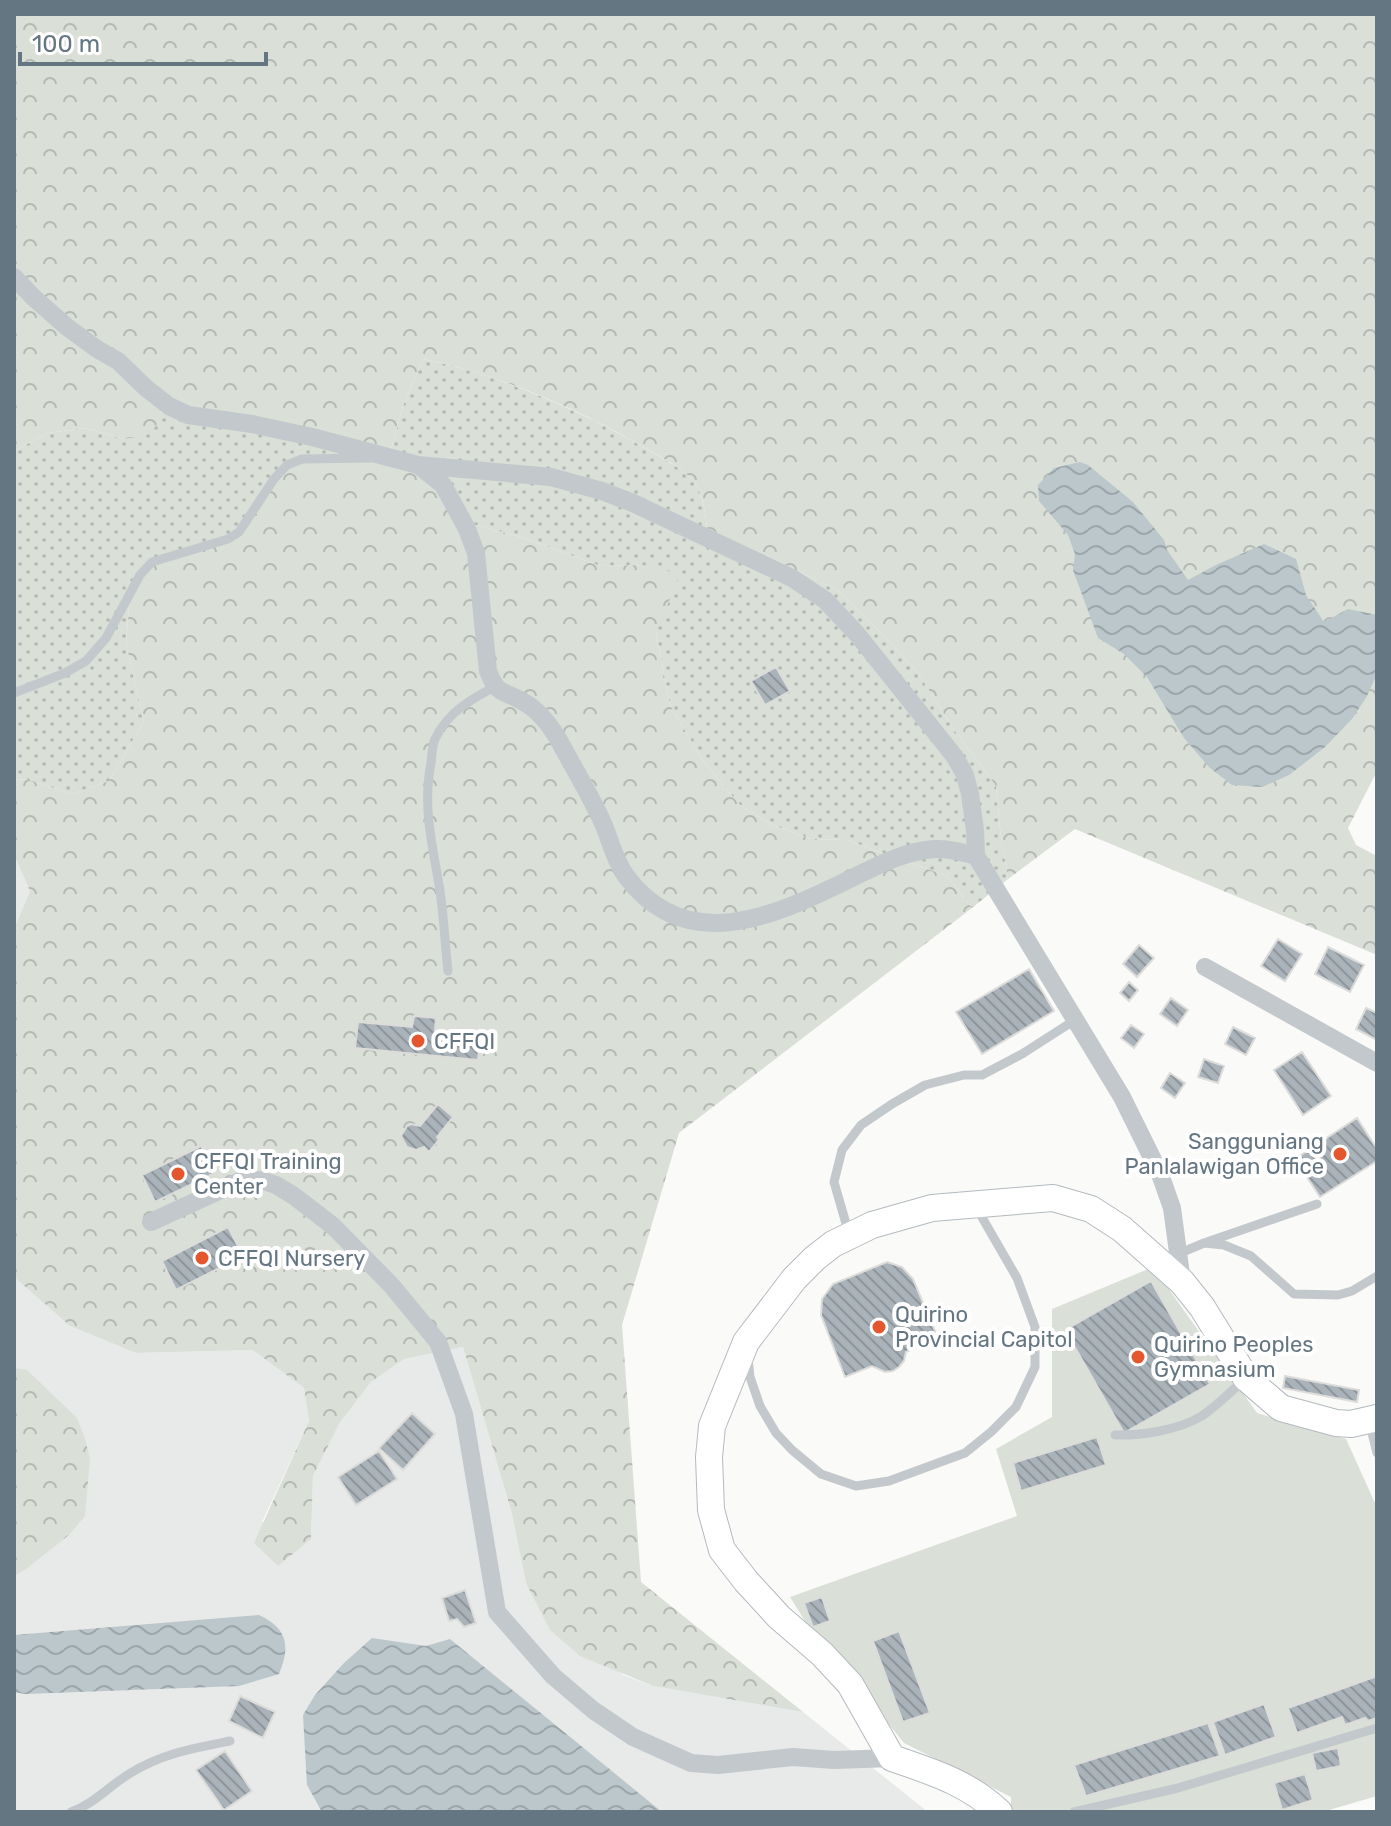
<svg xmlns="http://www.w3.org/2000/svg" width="1391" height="1826" font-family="Rubik,sans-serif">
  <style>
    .built { fill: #e8e9e9 }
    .grass { fill: url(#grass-dots) }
    .forest { fill: url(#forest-crowns) }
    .park { fill: #dadfd7 }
    .water { fill: url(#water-waves) }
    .building { fill: url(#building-back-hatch); stroke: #dcdcda; stroke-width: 2 }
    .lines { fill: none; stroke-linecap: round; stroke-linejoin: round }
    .secondary-casing { stroke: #b3babf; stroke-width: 28 }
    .lane { stroke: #c3c8cc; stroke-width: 9 }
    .street { stroke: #c3c8cc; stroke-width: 18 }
    .secondary { stroke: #fff; stroke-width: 26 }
    .poi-dot { fill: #e4572e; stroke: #fff; stroke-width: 3 }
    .labels { text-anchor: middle; stroke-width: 8; stroke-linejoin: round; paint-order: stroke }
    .poi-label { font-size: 22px; fill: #657683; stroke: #fff; text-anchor: start }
  </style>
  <defs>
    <pattern id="grass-dots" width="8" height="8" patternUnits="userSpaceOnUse" patternTransform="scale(2)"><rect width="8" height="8" fill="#dadfd7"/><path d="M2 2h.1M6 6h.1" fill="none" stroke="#b4b9b4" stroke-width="1.8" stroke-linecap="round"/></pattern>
    <pattern id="forest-crowns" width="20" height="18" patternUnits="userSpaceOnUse" patternTransform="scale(2)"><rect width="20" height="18" fill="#dadfd7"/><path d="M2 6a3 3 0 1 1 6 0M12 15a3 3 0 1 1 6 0" fill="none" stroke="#b4b9b4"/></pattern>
    <pattern id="water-waves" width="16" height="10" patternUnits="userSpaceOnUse" patternTransform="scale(2)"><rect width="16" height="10" fill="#bbc7cb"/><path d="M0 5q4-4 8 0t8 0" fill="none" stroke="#9ca6aa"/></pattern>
    <pattern id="building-back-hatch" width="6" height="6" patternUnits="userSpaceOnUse" patternTransform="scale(2)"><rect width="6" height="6" fill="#aab3b9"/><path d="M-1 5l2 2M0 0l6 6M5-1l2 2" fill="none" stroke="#8e969c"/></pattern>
  </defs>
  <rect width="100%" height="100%" fill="#fafaf8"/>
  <path class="built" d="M14 855 30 891 14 929Z
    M14 1277 70 1326 136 1353 254 1350 304 1388 309 1421 262 1522 311 1539 313 1476 339 1424 371 1382 404 1359 463 1347 512 1514 526 1583 623 1675 653 1686 803 1712 928 1812H14V1576L41 1556 27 1369 14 1368Z"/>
  <path class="grass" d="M423 359C496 374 573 407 638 444 655 454 675 464 690 477 703 490 705 511 707 528L836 589 881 633 918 673 955 731 996 786 1000 829 1008 879 972 908 947 876 847 840 812 839 773 825 740 805 703 761 670 705 643 565 600 566 524 538 464 522 239 532 130 595 126 644 144 721 109 781 72 794 26 779 14 780V451L48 433 85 428 124 439 169 406 389 457 403 406Z"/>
  <path class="forest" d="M14 14H1377V771L1348 828 1356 845 1377 856V955L1075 829 1008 879 1000 829 996 786 955 731 918 673 881 633 836 589 707 528C705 511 703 490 690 477 674 463 652 452 633 441 571 406 493 373 423 359L403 406 389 457 418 465 464 522 524 538 600 566 643 565 680 574 656 633 670 705 703 761 740 805 773 825 812 839 847 840 947 876 972 908 679 1133 622 1325 641 1582 803 1712 653 1686 580 1656 550 1630 526 1583 512 1514 463 1347 404 1359 371 1382 339 1424 313 1476 311 1539 278 1566 254 1543 309 1421 304 1388 253 1350 136 1353 70 1326 14 1277V929L30 891 14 855V780L26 779 72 794 109 781 144 721 126 644 130 595 152 562 239 532 274 479 302 459 385 457 169 406 150 434 124 439 85 428 48 433 14 451Z
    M14 1368 26 1369 77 1418 85 1439 90 1459 85 1516 69 1535 26 1569 14 1576Z"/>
  <path class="park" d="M1153 1267 1257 1413 1346 1439 1375 1503 1377 1509V1796L1322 1812H1011V1797L904 1743 805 1621 790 1597 1017 1516 996 1449 1052 1417V1309Z"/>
  <path class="water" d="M1080 462 1088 465 1133 502 1164 540 1167 550 1188 580 1216 565 1264 544 1296 559 1306 595 1324 622 1348 609 1377 615V674L1367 696 1352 719 1325 747 1289 775 1262 787 1232 785 1209 767 1184 738 1147 677 1124 654 1098 638 1073 570 1075 554 1068 535 1039 501 1038 485 1054 468Z
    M259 1615C287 1628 291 1646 279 1674L239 1686 25 1694 14 1692V1635Z
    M372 1638 426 1646 450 1639 662 1812H322L307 1785 303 1715 315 1695 344 1663Z"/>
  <path class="building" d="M776 667 790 691 765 705 751 681Z
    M1278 939 1302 954 1285 981 1261 966Z
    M1139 945 1154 958 1137 977 1123 964Z
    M1328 947 1364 965 1350 992 1315 974Z
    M1029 969 1054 1011 982 1054 956 1012Z
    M1129 982 1138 990 1129 1001 1120 993Z
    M1171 998 1188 1010 1177 1026 1160 1014Z
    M1366 1008 1377 1013V1040L1356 1029Z
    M414 1016 436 1018 435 1030 480 1034 478 1060 355 1048 358 1022 412 1027Z
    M1131 1025 1144 1034 1134 1048 1121 1038Z
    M1233 1027 1255 1038 1246 1055 1225 1044Z
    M1302 1052 1331 1096 1303 1115 1274 1070Z
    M1204 1059 1224 1066 1218 1083 1198 1077Z
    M1170 1073 1185 1083 1175 1098 1161 1088Z
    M438 1104 453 1117 437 1137 439 1140 429 1152 424 1147 416 1150 407 1147 401 1136 407 1126 411 1124 420 1126Z
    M1357 1118 1377 1149V1161L1320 1197 1295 1159Z
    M201 1146 215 1173 155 1202 142 1175Z
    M228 1227 243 1256 176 1290 162 1261Z
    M887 1262 902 1267 913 1279 938 1338 906 1352 904 1361 899 1367 893 1371 885 1372 872 1366 845 1377 821 1315 822 1299 833 1284Z
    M1151 1281 1210 1384 1124 1433 1065 1330Z
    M1285 1376 1359 1390 1357 1402 1283 1388Z
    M412 1413 435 1434 403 1470 379 1448Z
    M1097 1437 1106 1465 1021 1491 1013 1463Z
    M379 1451 397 1479 356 1505 338 1477Z
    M465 1590 476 1623 464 1627 457 1619 449 1621 442 1598Z
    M822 1597 830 1621 813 1627 804 1603Z
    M899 1631 930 1713 903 1722 873 1641Z
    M1377 1676V1718L1368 1721 1365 1718 1345 1725 1342 1717 1297 1733 1288 1708Z
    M240 1696 275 1712 263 1738 229 1721Z
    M1264 1704 1276 1737 1225 1755 1213 1722Z
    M1208 1723 1220 1756 1086 1796 1074 1765Z
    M1338 1748 1341 1766 1316 1771 1312 1753Z
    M225 1751 252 1791 224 1810 196 1770Z
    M1305 1774 1313 1800 1282 1810 1274 1783Z"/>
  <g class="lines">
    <g class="secondary-casing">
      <path id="secondary" d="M999 1812C967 1782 932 1772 892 1758L850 1684 822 1654 779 1617 746 1581 722 1550 711 1510 709 1457 712 1426 746 1342 794 1279 815 1258 833 1244 872 1225 932 1208 1053 1198 1091 1209 1122 1229 1182 1282 1202 1307 1246 1378 1281 1408 1336 1423 1351 1424 1377 1418"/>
    </g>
    <path class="lane" d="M14 693 65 673 86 661 106 638 140 575 152 562 228 539 239 532 274 479 287 465 302 459 370 458
      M448 971C445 945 444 918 440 891 433 847 422 808 431 763 432 755 432 746 435 739 448 712 470 700 494 687
      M849 1234 834 1182 842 1150 861 1125 892 1104 925 1085 964 1075H982L1022 1054 1075 1020
      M1204 1243 1224 1245 1251 1256 1294 1294 1338 1295 1352 1291 1377 1276
      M1178 1254 1204 1243 1317 1204
      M748 1358 750 1377 760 1406 776 1433 792 1450 821 1474 856 1486 889 1481 965 1453 991 1432 1016 1407 1035 1367V1327L1017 1278 976 1207
      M1369 1421 1377 1453
      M1115 1435C1140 1436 1178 1430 1200 1417 1216 1407 1230 1392 1244 1380
      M71 1812C94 1804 109 1786 129 1774 160 1754 194 1748 230 1741
      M1074 1812 1178 1788 1377 1728"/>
    <path class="street" d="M14 277 33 297 67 327 97 349 118 361 146 388 169 406 188 415 252 424 312 437 418 465 551 477 602 491 633 503 792 578 825 600 857 634 955 757 965 775 970 794 975 830 976 856 1122 1097 1160 1174 1172 1208 1182 1282
      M418 465 443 485 467 529 476 553 488 671C498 696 501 689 522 701 539 710 553 729 562 746 575 770 590 795 602 821 610 838 614 860 626 876 685 956 772 917 844 882 873 868 902 851 935 849 949 848 963 852 976 856
      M1205 967 1377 1063
      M151 1222 238 1182 261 1180 276 1185 294 1196 333 1226 392 1286 438 1342 464 1414 497 1612 553 1676 593 1710 633 1737 691 1763 718 1765 793 1757 834 1760 892 1758"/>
    <use href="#secondary" class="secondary"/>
  </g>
  <g class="poi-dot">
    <circle cx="418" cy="1041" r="8"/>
    <circle cx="1340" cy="1154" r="8"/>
    <circle cx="178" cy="1174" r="8"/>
    <circle cx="202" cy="1258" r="8"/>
    <circle cx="879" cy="1327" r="8"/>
    <circle cx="1138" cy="1357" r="8"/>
  </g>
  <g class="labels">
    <g class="poi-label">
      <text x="434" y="1049">CFFQI</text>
      <text x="1324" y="1149" text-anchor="end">Sangguniang<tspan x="1324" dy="25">Panlalawigan Office</tspan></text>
      <text x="194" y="1169">CFFQI Training<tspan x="194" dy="25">Center</tspan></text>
      <text x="218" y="1266">CFFQI Nursery</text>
      <text x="895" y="1322">Quirino<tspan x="895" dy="25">Provincial Capitol</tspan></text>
      <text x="1154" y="1352">Quirino Peoples<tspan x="1154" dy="25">Gymnasium</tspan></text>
    </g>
  </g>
  <rect width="1391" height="1826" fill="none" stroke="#657683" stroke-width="32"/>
  <path d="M20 52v12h246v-12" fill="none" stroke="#657683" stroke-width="4"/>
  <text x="32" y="52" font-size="24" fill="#657683" stroke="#ffffff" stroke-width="6" paint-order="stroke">100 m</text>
</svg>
